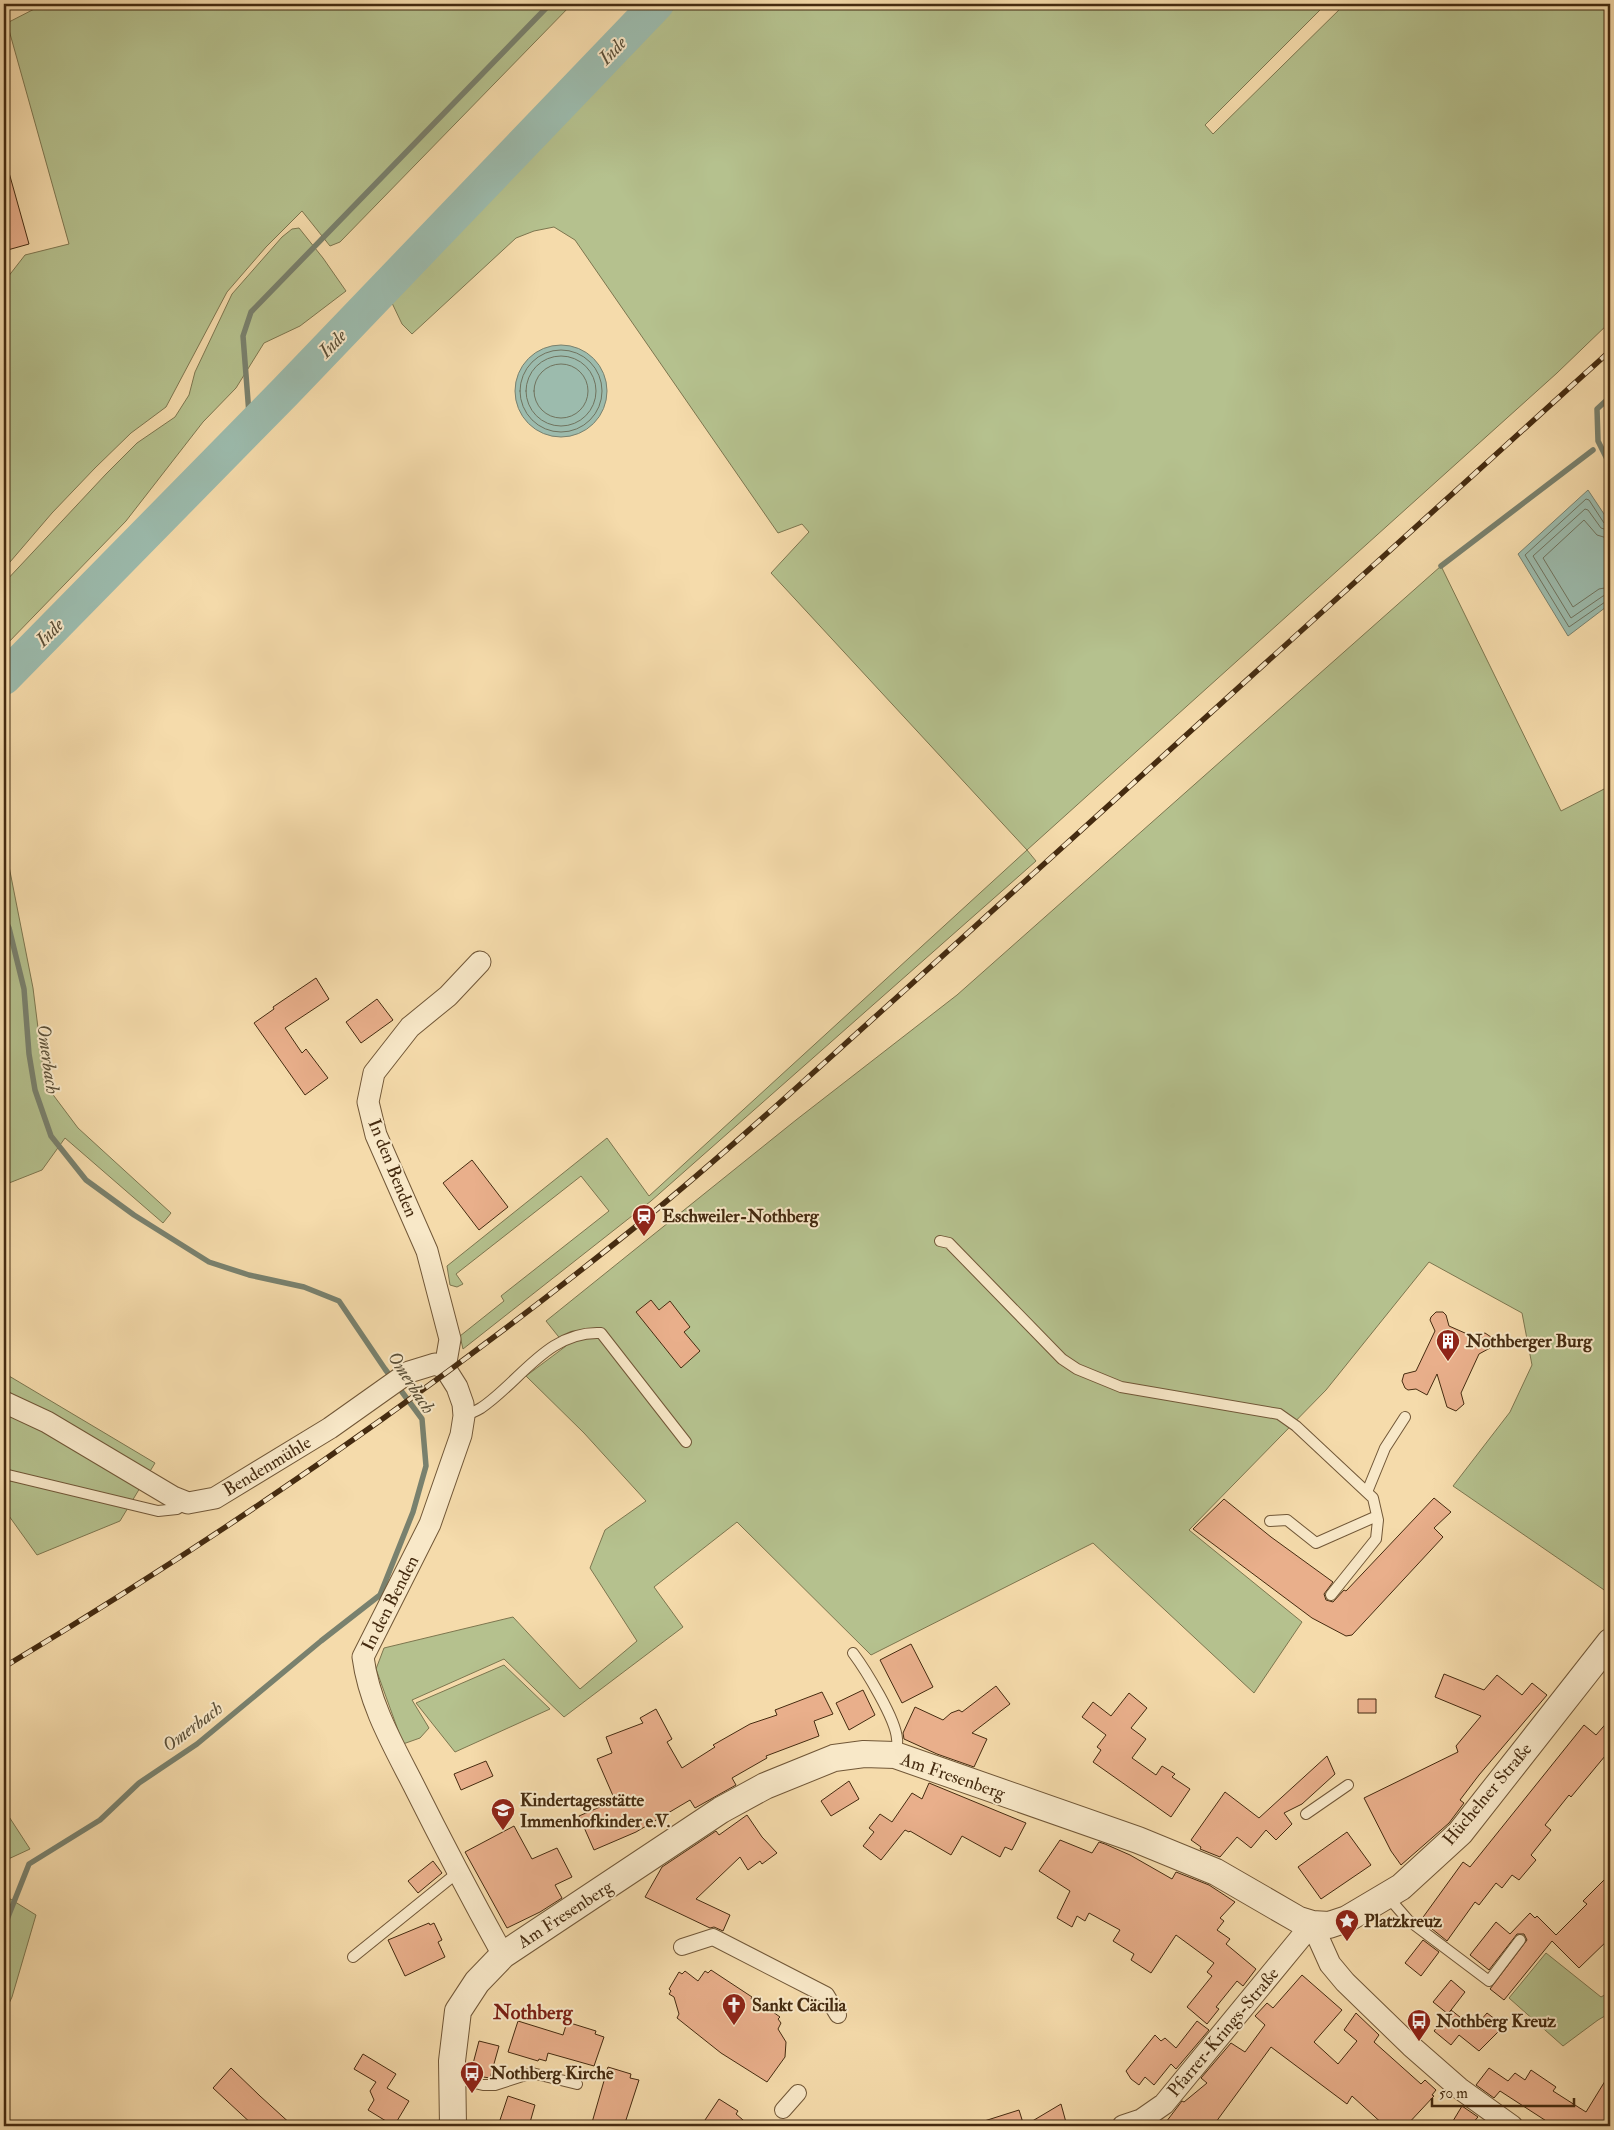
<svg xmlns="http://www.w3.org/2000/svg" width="1614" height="2130" font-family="'IM FELL Double Pica',serif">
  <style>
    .green { fill: #b5c18e; stroke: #7d764f }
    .water { fill: #9cbbad; stroke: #79816e }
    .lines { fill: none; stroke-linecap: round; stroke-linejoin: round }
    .shore { stroke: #70735e; stroke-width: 1 }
    .stream { stroke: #79816e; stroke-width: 5.5 }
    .river { stroke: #9cbbad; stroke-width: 34 }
    .building { fill: #e9af8b; stroke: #452b10 }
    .service-casing { stroke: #715737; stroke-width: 12 }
    .pedestrian-casing { stroke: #715737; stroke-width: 18 }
    .minor-casing { stroke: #715737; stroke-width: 23 }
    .tertiary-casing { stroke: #715737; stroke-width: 28 }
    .service { stroke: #f8e8c8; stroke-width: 10 }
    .pedestrian { stroke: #f8e8c8; stroke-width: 16 }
    .minor { stroke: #f8e8c8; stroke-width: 21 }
    .tertiary { stroke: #f8e8c8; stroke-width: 26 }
    .rail-casing { stroke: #452b10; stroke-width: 5.5 }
    .rail { stroke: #f8e8c8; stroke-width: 4; stroke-dasharray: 11; stroke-linecap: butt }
    .labels { text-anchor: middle; stroke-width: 4; stroke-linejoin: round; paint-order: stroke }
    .street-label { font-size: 18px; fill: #452b10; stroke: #f8e8c8 }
    .poi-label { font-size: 18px; font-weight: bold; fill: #452b10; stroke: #f8e8c8; text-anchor: start }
    .water-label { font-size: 19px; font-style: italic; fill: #5b4f37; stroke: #f8e8c8 }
    .quarter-label { font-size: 20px; font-weight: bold; fill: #7a1f14; stroke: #f8e8c8 }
  </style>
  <rect width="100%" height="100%" fill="#f5dbab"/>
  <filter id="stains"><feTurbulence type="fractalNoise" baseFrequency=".004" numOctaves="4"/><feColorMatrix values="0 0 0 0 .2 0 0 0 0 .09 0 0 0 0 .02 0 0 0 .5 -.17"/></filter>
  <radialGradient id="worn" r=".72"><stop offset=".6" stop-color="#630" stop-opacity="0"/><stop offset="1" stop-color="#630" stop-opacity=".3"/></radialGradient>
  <path class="green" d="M44 4H572L340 242 330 246 302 211 266 247 227 292 166 407 131 433 95 468 52 513 4 569V282L25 255 69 244 7 23Z
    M678 4H1326L1205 125 1213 134 1345 4H1610V322L1557 373 1027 850 1036 861 651 1201 463 1349 460 1336 504 1301 501 1296 609 1211 581 1176 456 1274 463 1284 457 1287 450 1285 447 1266 607 1138 649 1196 1027 850 771 573 809 532 802 524 778 533 575 240 554 227 534 231 516 238 412 334 402 324 392 303Z
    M299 228 323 258 346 291 300 326 264 343 236 388 203 422 126 521 4 647V583L106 474 137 443 175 417 189 395 195 372 232 294 282 237 292 229Z
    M1441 566 1561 811 1610 786V1594L1453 1486 1510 1412 1532 1365 1522 1313 1429 1262 1326 1390 1189 1530 1302 1622 1254 1693 1093 1543 871 1655 737 1522 654 1587 683 1627 564 1717 504 1659 412 1700 429 1728 420 1738 403 1744 376 1669 384 1648 513 1617 580 1689 637 1641 590 1568 605 1530 646 1501 584 1433 526 1376 566 1346 546 1321 796 1120 957 995Z
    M4 841 33 988 45 1084 78 1128 171 1213 163 1223 65 1138 42 1170 4 1185Z
    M4 1373 155 1463 120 1521 37 1555 4 1509Z
    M504 1665 550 1709 455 1752 416 1703Z
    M4 1809 30 1849 4 1861Z
    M4 1895 36 1915 12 1997 4 2014Z
    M1546 1953 1601 1997 1610 1992V2013L1598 2020 1563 2046 1509 1998Z"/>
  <path class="water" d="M515 391a46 46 0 1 1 92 0a46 46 0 1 1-92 0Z
    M1588 490 1610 523V604L1568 636 1518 554Z"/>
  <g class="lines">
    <path class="shore" d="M520 391a41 41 0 1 1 82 0a41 41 0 1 1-82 0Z
      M526 391a35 35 0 1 1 70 0a35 35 0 1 1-70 0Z
      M534 391a27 27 0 1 1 54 0a27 27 0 1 1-54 0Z
      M1610 525 1604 523 1589 500 1586 499 1525 555 1569 627 1605 602 1610 601
      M1610 531 1601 528 1588 510 1585 509 1533 556 1571 618 1603 596 1610 594
      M1610 539 1597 535 1584 520 1543 558 1573 607 1599 589 1610 587"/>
    <path class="stream" d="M1610 397 1597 409 1598 441 1610 465
      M250 427 243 336 251 312 550 4
      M1441 566 1593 450
      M4 918 9 928 24 989 29 1054 35 1090 51 1136 86 1180 134 1215 209 1262 249 1275 304 1287 339 1301 385 1369 422 1419 426 1466 413 1512 380 1595 321 1641 197 1744 139 1783 100 1820 29 1864 4 1927"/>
    <path class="river" d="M4 678 285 392 657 4"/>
  </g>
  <path class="building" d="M8 169 29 244 4 251V170Z
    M316 978 329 999 285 1028 302 1053 306 1049 328 1078 305 1095 254 1023 274 1009 273 1007Z
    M377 999 393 1020 361 1043 346 1022Z
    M472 1160 508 1207 479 1230 443 1183Z
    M651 1300 659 1310 670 1301 690 1327 684 1332 700 1351 681 1368 636 1312Z
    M1436 1312H1443L1446 1315 1449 1326 1474 1337 1485 1333 1491 1337 1492 1341 1490 1348 1479 1354 1461 1393 1464 1404 1456 1411 1447 1407 1437 1374 1427 1395 1416 1389 1408 1390 1405 1388 1402 1381 1404 1374 1416 1371 1435 1331 1430 1320 1431 1317Z
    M1434 1498 1451 1512 1434 1528 1443 1537 1352 1635 1346 1636 1312 1618 1193 1529 1224 1499 1271 1537 1333 1582 1324 1594 1326 1600 1333 1602 1344 1590 1346 1591Z
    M911 1644 933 1687 902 1703 880 1660Z
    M1444 1674 1484 1690 1497 1675 1522 1695 1532 1683 1547 1695 1479 1775 1460 1800 1464 1803 1449 1823 1401 1865 1391 1851 1364 1798 1458 1752 1456 1746 1481 1716 1435 1697Z
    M996 1686 1010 1704 972 1733 987 1739 974 1767 937 1754 904 1739 903 1733 915 1707 943 1720 951 1713 959 1710 962 1712Z
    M863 1690 875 1715 849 1730 836 1703Z
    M822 1692 833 1714 814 1721 819 1736 766 1756 767 1758 732 1778 736 1785 695 1808 690 1800 636 1832 594 1850 579 1816 600 1807 599 1804 614 1798 597 1759 612 1753 606 1737 643 1723 640 1718 656 1709 672 1739 667 1742 682 1768 715 1747 713 1745 750 1724 777 1715 775 1710Z
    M1129 1693 1147 1708 1131 1728 1146 1739 1132 1758 1156 1775 1162 1766 1175 1774 1172 1777 1190 1789 1171 1817 1093 1762 1101 1750 1097 1747 1106 1735 1082 1717 1093 1702 1111 1716Z
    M1358 1699H1376V1713H1358Z
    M1610 1719V1750L1571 1797 1569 1795 1545 1825 1551 1830 1531 1855 1536 1860 1519 1880 1512 1875 1502 1888 1496 1883 1479 1905 1475 1902 1447 1941 1421 1920 1463 1862 1470 1867 1584 1725 1596 1735Z
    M1327 1756 1335 1774 1302 1804 1284 1813 1292 1824 1276 1840 1266 1830 1251 1848 1237 1837 1220 1857 1200 1849 1201 1847 1191 1840 1225 1792 1259 1818Z
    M486 1761 493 1776 461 1790 454 1774Z
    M849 1781 859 1799 831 1816 821 1801Z
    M929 1783 1026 1823 1012 1850 1005 1847 1000 1857 962 1836 951 1855 910 1831 909 1832 905 1830 881 1860 863 1846 874 1832 869 1828 880 1814 892 1822 912 1793 922 1799Z
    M747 1815 762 1837 777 1853 762 1864 760 1861 748 1870 740 1857 696 1899 730 1915 723 1931 714 1927 710 1928 645 1897 662 1867 716 1831 719 1835Z
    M514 1826 532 1859 557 1848 572 1877 555 1885 562 1898 540 1912 507 1928 465 1852Z
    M1347 1832 1371 1865 1321 1899 1298 1867Z
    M1060 1840 1092 1853 1099 1842 1105 1844 1130 1855 1172 1879 1176 1872 1209 1885 1235 1902 1220 1918 1224 1921 1217 1930 1230 1939 1226 1944 1256 1969 1243 1986 1237 1981 1216 2007 1219 2009 1207 2024 1187 2007 1212 1976 1207 1972 1214 1963 1176 1935 1151 1973 1131 1960 1134 1954 1113 1941 1120 1930 1089 1913 1085 1921 1077 1916 1072 1927 1057 1918 1070 1891 1039 1871Z
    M433 1861 442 1873 418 1893 408 1881Z
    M1610 1874V1938L1579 1968 1552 1941 1504 2000 1490 1989 1527 1940 1524 1934H1517L1489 1970 1470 1955 1496 1922 1510 1934 1530 1913 1535 1918 1537 1916 1556 1935 1587 1904 1583 1901Z
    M429 1923 430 1925 434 1923 442 1940 438 1942 445 1957 405 1976 388 1940Z
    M1423 1940 1439 1952 1421 1976 1405 1963Z
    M711 1970 752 1997 751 1999 766 2007 780 2017 778 2019 781 2023 778 2029 786 2042 785 2057 767 2082 721 2053 677 2018 679 2014 674 1997 669 1994 671 1991 669 1989 679 1972 682 1974 685 1971 698 1981 705 1971 708 1973Z
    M1302 1975 1342 2010 1314 2042 1338 2064 1357 2041 1344 2030 1356 2013 1379 2035 1374 2042 1421 2084 1425 2080 1436 2090 1432 2095 1434 2096 1406 2126H1385L1352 2096 1347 2104 1271 2047 1213 2126H1163L1182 2101 1184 2102 1207 2083 1201 2078 1231 2043 1245 2052 1265 2025 1255 2016 1267 2003 1273 2008Z
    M1451 1980 1465 1992 1448 2014 1433 2002Z
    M1451 2010 1474 2028 1487 2013 1504 2026 1479 2051 1459 2035 1451 2045 1434 2031Z
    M518 2021 563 2035 567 2022 596 2031 595 2034 604 2037 594 2066 548 2053 546 2061 539 2059 538 2061 508 2052Z
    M1197 2021 1209 2030 1176 2069 1171 2064 1154 2085 1145 2077 1139 2085 1131 2079 1126 2071 1155 2035 1161 2041 1165 2038 1176 2048Z
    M479 2041 499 2046 490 2078 470 2075Z
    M363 2054 396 2074 387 2088 409 2101 394 2126 368 2110 374 2100 370 2091 376 2082 354 2069Z
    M608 2067 631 2074 630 2078 639 2080 624 2126H591Z
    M231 2068 260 2096 293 2126H254L213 2088Z
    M1489 2068 1508 2081 1515 2073 1525 2080 1531 2070 1556 2087 1553 2091 1586 2112 1610 2073V2126H1554L1500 2091 1494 2098 1476 2085Z
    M508 2096 535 2105 529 2126H498Z
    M719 2099 738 2111 736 2114 750 2126H701Z
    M1061 2104 1067 2126H978V2123L1019 2110 1024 2126Z
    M1462 2106 1478 2117 1470 2126H1450Z"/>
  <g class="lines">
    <g class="service-casing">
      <path id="service" d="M940 1241 949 1243 1062 1359 1077 1369 1121 1387 1279 1414 1296 1426 1373 1498 1378 1520 1376 1539 1331 1595
        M464 1416C469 1414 476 1411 481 1408 520 1382 548 1330 601 1333L686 1442
        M4 1474 158 1511 177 1509 187 1503
        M1367 1492 1385 1448 1405 1417
        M1270 1521 1287 1520 1316 1543 1377 1516
        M853 1653C865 1669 896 1719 897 1739 898 1743 896 1749 895 1754
        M1306 1814 1348 1785
        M1388 1897 1408 1920 1489 1981 1520 1940
        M353 1957 457 1873
        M453 2078 483 2085H495L532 2073 577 2084"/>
    </g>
    <g class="pedestrian-casing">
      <path id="pedestrian" d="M682 1947 713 1937 826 1995 838 2015
        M783 2110 798 2093"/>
    </g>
    <g class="minor-casing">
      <path id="minor" d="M445 1368 457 1387 463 1404 464 1416 461 1435 430 1524 363 1657C369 1703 392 1743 413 1784 442 1842 472 1899 503 1955
        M445 1368 450 1339 427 1251 376 1135 368 1102 374 1073 410 1027 448 996 480 962
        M4 1402 47 1422 173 1497 188 1503 215 1498 330 1428 409 1372 435 1364 445 1368
        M1123 2126 1141 2120 1164 2104 1312 1924 1330 1964 1345 1982 1411 2046 1459 2088 1512 2126"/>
    </g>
    <g class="tertiary-casing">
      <path id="tertiary" d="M453 2126 452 2061 458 2011 477 1982 503 1955 721 1810 765 1786 834 1758 864 1754 895 1755 1138 1840 1216 1872 1299 1920 1312 1924 1329 1925 1347 1919 1401 1887 1460 1833 1610 1642"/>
    </g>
    <use href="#service" class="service"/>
    <use href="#pedestrian" class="pedestrian"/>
    <use href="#minor" class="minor"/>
    <use href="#tertiary" class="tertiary"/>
    <g class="rail-casing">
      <path id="rail" d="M4 1667C224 1535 434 1389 634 1228 724 1155 809 1076 895 999L1610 351"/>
    </g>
    <use href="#rail" class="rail"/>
  </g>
  <defs>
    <g id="station-pin" transform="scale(1.25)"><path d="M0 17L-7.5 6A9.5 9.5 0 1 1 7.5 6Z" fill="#8f2418" stroke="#f8e8c8"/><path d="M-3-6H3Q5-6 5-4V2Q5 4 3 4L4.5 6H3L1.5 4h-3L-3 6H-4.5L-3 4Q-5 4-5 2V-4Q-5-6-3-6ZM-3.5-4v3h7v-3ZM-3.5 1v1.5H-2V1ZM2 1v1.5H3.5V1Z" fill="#fff"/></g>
    <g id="building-pin" transform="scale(1.25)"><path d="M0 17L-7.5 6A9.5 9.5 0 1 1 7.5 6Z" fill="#8f2418" stroke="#f8e8c8"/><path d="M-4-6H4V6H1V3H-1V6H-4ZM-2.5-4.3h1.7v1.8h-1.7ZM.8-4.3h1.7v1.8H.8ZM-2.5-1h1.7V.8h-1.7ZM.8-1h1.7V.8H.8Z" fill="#fff"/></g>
    <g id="school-pin" transform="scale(1.25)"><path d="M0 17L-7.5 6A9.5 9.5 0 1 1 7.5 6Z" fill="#8f2418" stroke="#f8e8c8"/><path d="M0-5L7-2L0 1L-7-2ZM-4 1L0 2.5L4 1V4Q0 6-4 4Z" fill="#fff"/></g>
    <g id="sight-pin" transform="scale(1.25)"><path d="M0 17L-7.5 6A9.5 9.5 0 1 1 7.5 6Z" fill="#8f2418" stroke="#f8e8c8"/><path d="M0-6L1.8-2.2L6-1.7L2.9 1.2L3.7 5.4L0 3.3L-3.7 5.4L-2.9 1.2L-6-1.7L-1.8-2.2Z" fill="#fff"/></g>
    <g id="church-pin" transform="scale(1.25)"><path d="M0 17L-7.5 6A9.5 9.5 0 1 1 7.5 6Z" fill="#8f2418" stroke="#f8e8c8"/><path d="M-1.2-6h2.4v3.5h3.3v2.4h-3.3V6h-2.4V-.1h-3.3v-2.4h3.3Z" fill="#fff"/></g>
    <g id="bus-pin" transform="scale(1.25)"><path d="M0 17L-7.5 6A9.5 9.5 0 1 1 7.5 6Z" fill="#8f2418" stroke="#f8e8c8"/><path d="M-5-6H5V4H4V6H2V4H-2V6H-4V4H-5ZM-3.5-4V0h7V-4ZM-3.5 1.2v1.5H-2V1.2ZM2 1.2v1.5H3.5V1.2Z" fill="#fff"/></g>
  </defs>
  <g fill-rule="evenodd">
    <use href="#station-pin" x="644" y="1216"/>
    <use href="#building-pin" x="1448" y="1341"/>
    <use href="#school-pin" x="503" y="1810"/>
    <use href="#sight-pin" x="1347" y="1921"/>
    <use href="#church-pin" x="734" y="2005"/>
    <use href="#bus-pin" x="1419" y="2021"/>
    <use href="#bus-pin" x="472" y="2073"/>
  </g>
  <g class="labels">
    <g class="street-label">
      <text transform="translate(393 1168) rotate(68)" y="6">In den Benden</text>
      <text transform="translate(267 1466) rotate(-31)" y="6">Bendenmühle</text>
      <text transform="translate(390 1603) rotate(-63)" y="6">In den Benden</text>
      <text transform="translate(953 1776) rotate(19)" y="6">Am Fresenberg</text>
      <text transform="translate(1487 1794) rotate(-50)" y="6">Hüchelner Straße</text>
      <text transform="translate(565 1914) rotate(-33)" y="6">Am Fresenberg</text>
      <text transform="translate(1223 2032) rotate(-50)" y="6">Pfarrer-Krings-Straße</text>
    </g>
    <g class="poi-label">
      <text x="662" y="1222">Eschweiler-Nothberg</text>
      <text x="1466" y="1347">Nothberger Burg</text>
      <text x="520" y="1806">Kindertagesstätte<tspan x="520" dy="21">Immenhofkinder e.V.</tspan></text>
      <text x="1364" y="1927">Platzkreuz</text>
      <text x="752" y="2011">Sankt Cäcilia</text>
      <text x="1436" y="2027">Nothberg Kreuz</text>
      <text x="490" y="2079">Nothberg Kirche</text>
    </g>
    <g class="water-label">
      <text transform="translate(612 50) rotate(-46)" y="7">Inde</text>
      <text transform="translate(332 343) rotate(-46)" y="7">Inde</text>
      <text transform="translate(49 632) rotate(-45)" y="7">Inde</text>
      <text transform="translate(49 1059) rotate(82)" y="7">Omerbach</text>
      <text transform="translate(412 1382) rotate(57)" y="7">Omerbach</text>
      <text transform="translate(192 1726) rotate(-37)" y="7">Omerbach</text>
    </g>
    <g class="quarter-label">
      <text x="533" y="2019">Nothberg</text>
    </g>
  </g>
  <rect width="1614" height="2130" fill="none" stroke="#f5dbab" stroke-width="20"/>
  <rect x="5" y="5" width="1604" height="2120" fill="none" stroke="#452b10" stroke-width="2.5"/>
  <rect x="10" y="10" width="1594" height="2110" fill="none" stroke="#452b10"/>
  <path d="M1432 2098v8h142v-8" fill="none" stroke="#452b10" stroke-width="2.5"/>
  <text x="1439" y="2098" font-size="15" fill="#452b10" stroke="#f8e8c8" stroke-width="4" paint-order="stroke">50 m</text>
  <rect width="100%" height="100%" filter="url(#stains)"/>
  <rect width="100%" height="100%" fill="url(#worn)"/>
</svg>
